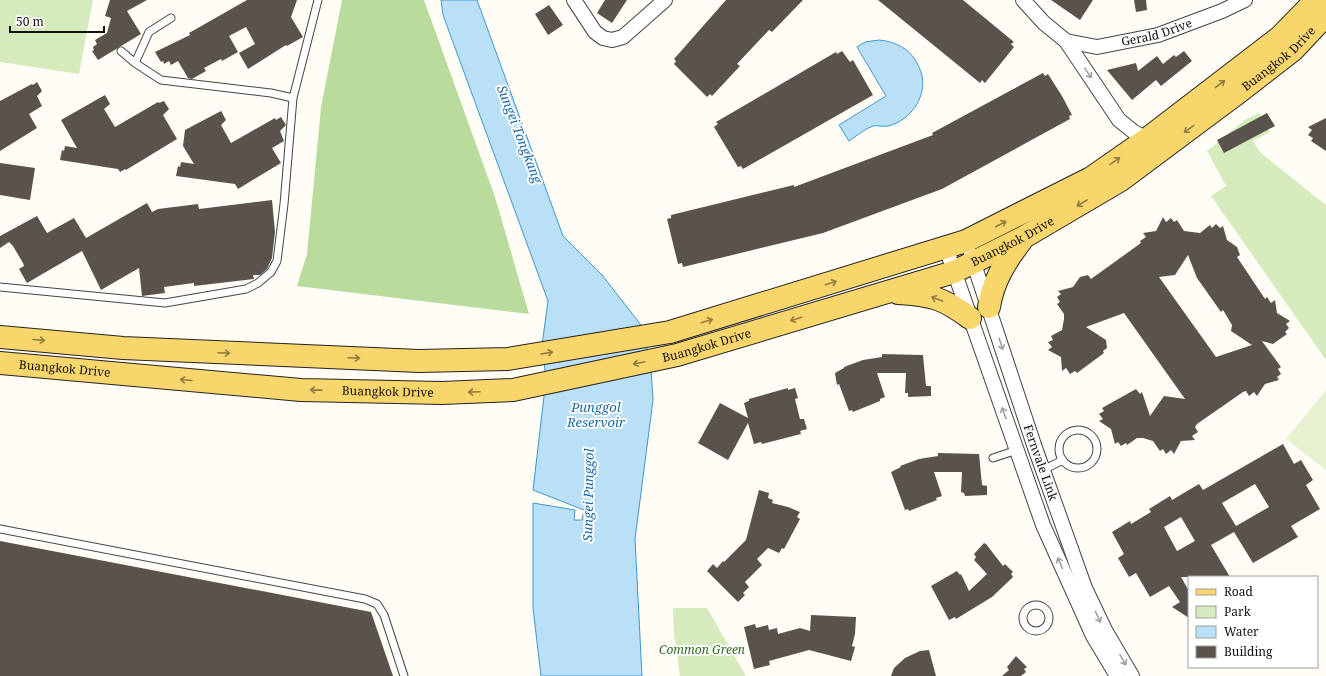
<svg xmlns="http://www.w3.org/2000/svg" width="1326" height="676" font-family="'Noto Serif',serif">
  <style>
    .green { fill: #d5ebbd }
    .forest { fill: #b9dc9c }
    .pitch { fill: #e6f2cf }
    .water { fill: #b9e0f7; stroke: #3f96cf }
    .building { fill: #5a524d; fill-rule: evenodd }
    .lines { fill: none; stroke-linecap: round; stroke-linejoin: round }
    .service-casing { stroke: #444; stroke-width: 9 }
    .minor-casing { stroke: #444; stroke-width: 16 }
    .primary-casing { stroke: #222; stroke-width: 24 }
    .service { stroke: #fff; stroke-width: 7 }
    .minor { stroke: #fff; stroke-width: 14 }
    .primary { stroke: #f9d66b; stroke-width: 22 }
    .oneway { stroke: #a0a0a0 }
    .oneway2 { stroke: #917d42 }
    .labels { text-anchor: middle; stroke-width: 4; stroke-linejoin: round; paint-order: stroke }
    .street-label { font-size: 12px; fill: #111; stroke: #fff }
    .park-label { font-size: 12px; font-style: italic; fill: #2f6b1f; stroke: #fff }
    .water-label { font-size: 13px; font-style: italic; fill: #1768a6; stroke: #fff }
  </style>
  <rect width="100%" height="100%" fill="#fffdf5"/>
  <path class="green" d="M0 0H93L79 74 0 62Z
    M1259 113 1270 132 1253 141 1261 153 1326 205V360L1211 196 1226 186 1207 151 1246 119Z
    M673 608H707L746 676H680L674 633Z"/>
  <path class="forest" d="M342 0H424L495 197 529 314 297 286 307 254 321 107Z"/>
  <path class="pitch" d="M1326 390V470L1286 439Z"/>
  <path class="water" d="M441 0H477L563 236 602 275 641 325 648 353 651 368 653 400 635 539 642 676H541L533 608V503L575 510 574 520H582L584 510 533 490 546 379 542 345 548 301 443 15Z
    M879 40C897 42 911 49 919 67 931 91 913 120 888 126 883 127 877 125 873 126 865 129 856 136 849 141L839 125 886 96 857 47 865 42Z"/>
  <path class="building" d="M110 0H147L127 11 141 34 98 60 92 51 94 50 93 47 97 44 95 40 107 33 111 18 105 16Z
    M247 0H297L291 17 303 37 287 46 286 45 248 69 239 53 255 44 246 27 229 36 238 52 222 61 221 59 204 68 206 71 192 79 188 78 178 61 171 65 169 61 164 64 163 61 161 62 155 52 190 35 189 33Z
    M605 0H627L612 23 597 13Z
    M726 0H803L772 32 769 30 737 64 740 66 712 96 710 94 707 97 674 64 676 61 674 59Z
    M878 0H963L1014 42 1011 44 1014 47 985 83 982 80 980 83Z
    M1051 0H1093L1080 20Z
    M1134 0H1146L1147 10 1136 12Z
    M549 5 563 25 548 35 535 14Z
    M842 51 850 62 853 60 873 95 743 169 741 166 738 167 714 127 718 124 716 122 836 52 837 54Z
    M1184 51 1192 61 1161 86 1156 80 1132 100 1107 70 1136 63 1138 71 1157 56 1163 64 1174 55 1176 57Z
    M1043 73 1045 76 1048 74 1062 96 1072 115 1069 116 1070 119 942 189 823 233 683 267 682 263 678 264 667 219 671 218V215L794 185V187L933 135 932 133Z
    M37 82 42 91 37 96 42 106 29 114 37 128 0 151V101L32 84 33 85Z
    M105 95 110 104 104 109 115 127 158 102 159 103 164 101 169 109 163 115 177 139 126 170 125 169 120 172 118 169 60 160 62 150 64 151 65 146 77 148 61 120Z
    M221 111 226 120 221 125 231 143 275 118 276 120 281 117 286 125 280 131 284 141 272 148 281 163 238 189 235 184 176 176 178 166 180 167 181 162 194 164 183 146 185 130Z
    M1267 113 1275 126 1224 153 1217 140Z
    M1326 118V151L1311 141 1313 138 1308 135 1312 130 1308 127Z
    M0 163 35 168 30 200 0 195Z
    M272 200 275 232 272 258 267 269 260 275H253L254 279 194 286V283L164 287 165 293 142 296 139 268 101 290 82 251 27 283 19 269 24 266 23 263 13 246 9 242 0 248V236L37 216 47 233 74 218 86 238 147 203 152 212 158 209 198 204 199 209Z
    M1163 217 1166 222 1171 218 1174 222 1177 220 1184 231 1200 233 1210 225 1212 228 1216 224 1220 228 1223 226 1227 240 1237 247 1240 255 1237 257 1265 299 1267 297 1271 303 1275 300 1277 313 1290 321 1286 324 1289 328 1285 332 1287 334 1273 344 1262 341 1281 367 1278 369 1281 374 1277 377 1279 380 1265 384 1257 396 1254 392 1249 396 1246 391 1243 392 1197 424 1195 427 1198 432 1192 436 1195 440 1181 441 1174 454 1171 450 1166 454 1163 449 1160 451 1153 441 1143 438H1137L1127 445 1126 443 1121 446 1118 442 1115 444 1111 429 1099 421 1103 419 1099 414 1104 411 1102 408 1136 389 1140 394 1142 392 1150 416 1164 396 1185 399 1124 313 1086 327 1106 340 1107 348 1103 351 1104 353 1077 373 1075 371 1070 374 1066 368 1062 371 1061 357 1048 350 1052 347 1048 342 1053 340 1051 336 1062 330 1064 319V314L1057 304 1060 302 1057 297 1061 294 1058 291 1073 287 1080 277 1088 275 1091 279 1141 243 1140 241 1146 237 1143 233 1156 231ZM1188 255 1197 278 1221 312 1223 310 1232 325 1231 331 1252 345 1216 357 1159 277 1175 275Z
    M882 354 923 355 926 386H931V396L908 397V393H905L906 373H877L885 397 880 399V401L853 412 852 410 849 411 839 384 837 385 835 373 844 368V367L863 360 882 357Z
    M788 388V390L795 388 798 398 795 399 800 419H804L807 429 800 431 801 434 762 444 761 442 754 444 748 423 728 460 698 443 720 403 748 418 744 403 749 401V399Z
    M1283 444 1294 464 1301 460 1313 480 1306 485 1320 509 1291 526 1298 537 1253 563 1234 532 1211 545 1230 577H1181L1189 591V618L1172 607 1180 602 1169 586 1150 597 1136 573 1129 577 1118 558 1124 554 1112 532 1130 521 1131 524 1151 512 1149 509 1170 496 1172 500 1199 484 1203 490ZM1255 484 1269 507 1236 526 1222 503ZM1181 517 1195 541 1177 551 1164 527Z
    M938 453 979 454 982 485 987 486V495L965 496 964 493 961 492 962 472H934L942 496 936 498 937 500 909 511 908 509 905 510 891 472 901 467 900 466 919 459 938 456Z
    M759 490 769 493 768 498 773 500 772 503 788 507 800 512 797 517 800 519 784 549 782 548 779 553 768 548 757 559 762 565 745 582 749 587 743 593 745 595 738 602 707 571 713 564 717 568 723 561 724 562 746 540Z
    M0 541 371 612 393 676H0Z
    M984 543 986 544 1003 566 1005 564 1013 572 1011 574 1013 577 992 597 956 619 955 617 949 620 931 586 957 571 960 575 961 574 969 591 987 574 974 560 976 557 974 554Z
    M811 615 856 617 855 634 852 646 855 647 851 661 809 650 769 661 770 665 754 669 744 627 755 624 756 628 768 625 769 630 777 628 778 634 800 628 810 631Z
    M929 650 936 676H891L894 668 905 658 920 651Z
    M1016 656 1027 667 1024 669 1026 672 1021 676H1002L1009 670 1007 667Z"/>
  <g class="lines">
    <g class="service-casing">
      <path id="service" d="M121 51 135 63 161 80 271 93 293 98
        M135 63 149 32 171 18
        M0 287 165 303 246 289 258 283 271 272 277 261 284 204 293 98 318 0
        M1059 449a19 19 0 1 1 38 0a19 19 0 1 1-38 0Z
        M993 458 1017 450
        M1043 470 1063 460
        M0 529 365 599 377 604 384 615 404 676
        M1023 618a13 13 0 1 1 26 0a13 13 0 1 1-26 0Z"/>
    </g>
    <g class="minor-casing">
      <g id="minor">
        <path d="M574 0 595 32 603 38 612 40 623 37 665 0"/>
        <path d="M1023 0 1044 23 1066 41 1119 120 1134 132 1147 139"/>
        <path id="s1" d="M1066 41 1097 47 1158 35 1222 11 1245 0"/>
        <path d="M946 248 1043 525 1093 636 1117 676"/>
        <path id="s2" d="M971 255 1034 445 1085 588 1105 630 1132 676"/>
      </g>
    </g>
    <g class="primary-casing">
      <g id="primary">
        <path d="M898 293C932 295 943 298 970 318"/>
        <path d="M989 307C993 281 1005 262 1021 241"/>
        <path d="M0 337 123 348 419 361 508 359 670 332 966 241 1091 178 1147 139 1280 37 1316 0"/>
        <path id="s3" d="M0 363 301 390 442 393 513 390 677 355 954 272 1024 237 1121 180 1239 92 1293 50 1326 15"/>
      </g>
    </g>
    <use href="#service" class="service"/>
    <use href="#minor" class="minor"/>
    <use href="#primary" class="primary"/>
  </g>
  <defs><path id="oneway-shaft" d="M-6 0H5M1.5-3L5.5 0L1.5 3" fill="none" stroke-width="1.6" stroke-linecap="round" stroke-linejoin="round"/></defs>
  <g class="oneway">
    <use href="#oneway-shaft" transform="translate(1088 73) rotate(55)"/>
    <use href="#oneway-shaft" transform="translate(1001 344) rotate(72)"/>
    <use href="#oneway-shaft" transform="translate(1004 413) rotate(-110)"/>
    <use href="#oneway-shaft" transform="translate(1060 563) rotate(-114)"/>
    <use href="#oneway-shaft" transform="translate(1098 617) rotate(65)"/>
    <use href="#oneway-shaft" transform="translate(1123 660) rotate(60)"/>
  </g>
  <g class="oneway2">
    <use href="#oneway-shaft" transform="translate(1220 84) rotate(-37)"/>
    <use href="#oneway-shaft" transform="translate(1189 129) rotate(144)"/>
    <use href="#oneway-shaft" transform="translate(1115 161) rotate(-35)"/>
    <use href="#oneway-shaft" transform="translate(1082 203) rotate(150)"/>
    <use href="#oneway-shaft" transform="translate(1001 224) rotate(-27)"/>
    <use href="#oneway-shaft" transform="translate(831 283) rotate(-17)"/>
    <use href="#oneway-shaft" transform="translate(937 299) rotate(-160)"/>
    <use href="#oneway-shaft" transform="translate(796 319) rotate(163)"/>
    <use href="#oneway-shaft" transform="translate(707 321) rotate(-17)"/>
    <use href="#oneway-shaft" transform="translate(39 340) rotate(5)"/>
    <use href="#oneway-shaft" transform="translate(224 353) rotate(2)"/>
    <use href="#oneway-shaft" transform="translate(547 353) rotate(-10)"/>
    <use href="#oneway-shaft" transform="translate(354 358) rotate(2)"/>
    <use href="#oneway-shaft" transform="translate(639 363) rotate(168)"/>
    <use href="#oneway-shaft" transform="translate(186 380) rotate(-175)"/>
    <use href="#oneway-shaft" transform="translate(316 390) rotate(-179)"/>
    <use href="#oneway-shaft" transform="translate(474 392) rotate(178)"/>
  </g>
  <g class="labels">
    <g class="street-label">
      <text dy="4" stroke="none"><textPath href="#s1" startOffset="93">Gerald Drive</textPath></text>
      <text dy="4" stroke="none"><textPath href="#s3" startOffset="1361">Buangkok Drive</textPath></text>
      <text dy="4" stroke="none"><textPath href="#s3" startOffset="1037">Buangkok Drive</textPath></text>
      <text dy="4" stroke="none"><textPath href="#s3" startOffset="713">Buangkok Drive</textPath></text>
      <text dy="4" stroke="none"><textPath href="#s3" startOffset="65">Buangkok Drive</textPath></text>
      <text dy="4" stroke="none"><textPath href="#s3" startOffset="389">Buangkok Drive</textPath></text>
      <text dy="4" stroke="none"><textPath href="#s2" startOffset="219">Fernvale Link</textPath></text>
    </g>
    <g class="park-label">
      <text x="702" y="654">Common Green</text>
    </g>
    <g class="water-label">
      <text transform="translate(520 134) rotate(69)" y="5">Sungei Tongkang</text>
      <text x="596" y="412">Punggol<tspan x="596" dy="15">Reservoir</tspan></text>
      <text transform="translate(588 495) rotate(-89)" y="5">Sungei Punggol</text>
    </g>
  </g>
  <rect x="1188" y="576" width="130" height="92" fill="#ffffff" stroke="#a0a0a0"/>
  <rect x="1196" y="589" width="20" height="6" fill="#f9d66b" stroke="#a0a0a0"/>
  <text x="1224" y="596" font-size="12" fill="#111111">Road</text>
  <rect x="1196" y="606" width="20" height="12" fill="#d5ebbd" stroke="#a0a0a0"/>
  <text x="1224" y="616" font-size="12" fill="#111111">Park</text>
  <rect x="1196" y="626" width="20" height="12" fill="#b9e0f7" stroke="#a0a0a0"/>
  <text x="1224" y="636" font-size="12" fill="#111111">Water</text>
  <rect x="1196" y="646" width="20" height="12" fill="#5a524d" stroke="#a0a0a0"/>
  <text x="1224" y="656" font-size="12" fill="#111111">Building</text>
  <path d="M10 26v6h94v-6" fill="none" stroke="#111111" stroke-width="2"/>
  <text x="16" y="26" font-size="12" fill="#111111" stroke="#ffffff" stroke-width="3" paint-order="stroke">50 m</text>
</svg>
